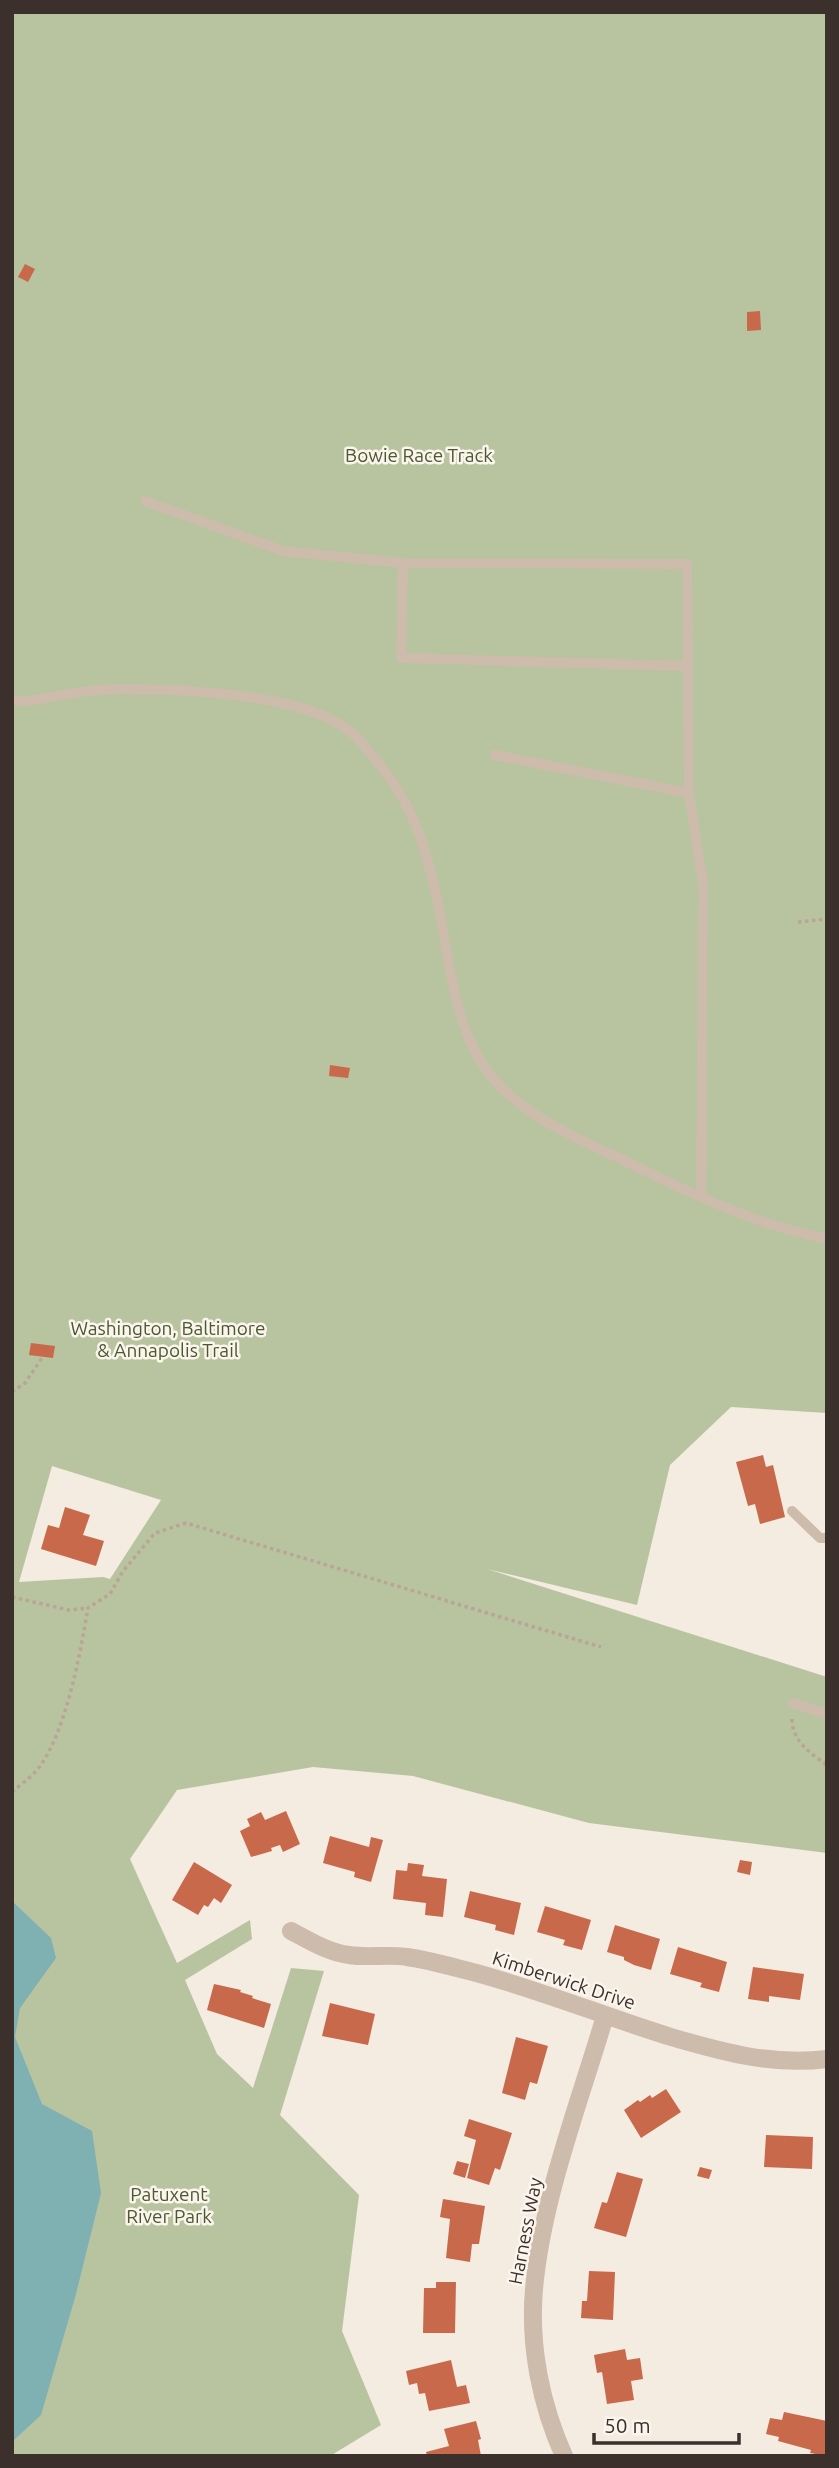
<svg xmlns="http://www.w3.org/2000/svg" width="839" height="2468" font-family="Ubuntu,sans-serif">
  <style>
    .green { fill: #b8c4a0; fill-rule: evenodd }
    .water { fill: #7fb0b2 }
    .building { fill: #c8694b }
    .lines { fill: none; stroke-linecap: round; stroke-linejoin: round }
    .path { stroke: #b9a596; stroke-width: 3.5; stroke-dasharray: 3.5 3.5; stroke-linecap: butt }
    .service { stroke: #cdbbac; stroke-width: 10 }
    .minor { stroke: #cdbbac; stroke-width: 18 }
    .labels { text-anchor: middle; stroke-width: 5; stroke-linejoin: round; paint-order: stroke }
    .park-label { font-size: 19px; fill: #4a5a2e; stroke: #fbf5ee }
    .street-label { font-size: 19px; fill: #3b302b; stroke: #fbf5ee }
  </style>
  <rect width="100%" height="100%" fill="#f4ebe1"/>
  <path class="green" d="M12 12H827V1413L731 1407 670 1465 637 1605 487 1569 827 1677V1853L589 1823 413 1776 313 1767 177 1790 130 1859 177 1963 250 1920 252 1939 185 1980 217 2054 253 2088 291 1968 324 1971 280 2115 359 2195 342 2331 381 2425 330 2456H12ZM52 1466 161 1500 110 1579 103 1577 19 1582Z"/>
  <path class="water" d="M12 1901 51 1938 56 1958 20 2008 15 2037 42 2104 92 2131 101 2193 76 2294 41 2415 12 2442Z"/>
  <path class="building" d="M25 264 35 269 28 282 18 277Z
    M760 311 761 330 747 331V312Z
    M330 1065 350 1068 348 1078 329 1076Z
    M31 1343 55 1346 53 1358 29 1355Z
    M763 1455 766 1467 773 1465 785 1517 760 1524 755 1504 748 1506 736 1462Z
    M65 1507 90 1515 83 1535 104 1541 96 1566 41 1549 48 1525 59 1528Z
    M286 1811 300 1844 283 1852 280 1845 271 1848 272 1851 251 1857 240 1831 250 1826 247 1819 261 1812 265 1820Z
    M330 1836 369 1847 371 1837 383 1840 371 1882 354 1877 355 1872 323 1863Z
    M740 1860 752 1862 750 1875 737 1872Z
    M194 1862 232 1885 221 1903 214 1898 208 1907 204 1905 198 1915 172 1900Z
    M408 1863 424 1865 422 1876 447 1879 443 1917 425 1915 426 1903 393 1899 396 1870 407 1871Z
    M470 1891 521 1903 514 1935 495 1930 496 1925 464 1917Z
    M545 1906 591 1920 582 1950 563 1945 565 1940 537 1932Z
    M615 1925 660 1939 651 1970 634 1965 624 1960V1957L607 1952Z
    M678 1947 727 1962 719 1992 700 1987 702 1983 670 1974Z
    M753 1967 804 1974 800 2000 769 1996V2002L748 1999Z
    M214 1984 241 1990 240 1992 253 1996 252 1998 271 2004 264 2028 207 2010Z
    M330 2003 375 2014 368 2045 322 2036Z
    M516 2037 548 2046 537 2084 530 2082 525 2100 502 2093Z
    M666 2089 681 2112 641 2138 624 2110 638 2100 640 2102 650 2095 652 2098Z
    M469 2119 512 2133 500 2170 495 2168 489 2185 467 2178 476 2140 464 2136Z
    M766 2135 813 2137 812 2169 764 2167Z
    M457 2161 469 2164 465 2178 453 2174Z
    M700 2167 712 2170 709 2179 697 2176Z
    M617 2172 643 2179 626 2237 594 2228 602 2202 607 2203Z
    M443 2199 485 2206 479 2244H472L470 2262 446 2258 450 2219 440 2217Z
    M589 2271 615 2272 613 2320 581 2318 582 2301H587Z
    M436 2282H456L455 2333H423L424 2288H436Z
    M625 2349 627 2360 640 2358 643 2379 631 2381 634 2400 607 2404 602 2372 597 2373 594 2355Z
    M451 2360 457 2387 466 2385 470 2403 429 2411 425 2393 419 2394 417 2383 409 2385 406 2371Z
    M784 2412 827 2421V2456L810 2453 811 2450 778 2441 779 2437 766 2434 770 2418 782 2420Z
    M476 2421 481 2439 478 2440 481 2456H427L426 2452 449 2446 444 2429Z"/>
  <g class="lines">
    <path class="path" d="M798 922 827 919
      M12 1392 25 1383 42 1358
      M12 1597 69 1610 88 1608
      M792 1719C792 1741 811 1754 827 1765
      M12 1792C20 1785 30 1778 37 1770 66 1734 80 1654 88 1608L110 1594 123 1571 155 1533 186 1523 601 1647"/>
    <path class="service" d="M145 501 283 551 403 563
      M686 666 401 658 403 563 687 564 689 793 703 884 701 1197
      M12 700 27 701C58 696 89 689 120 689 179 689 307 693 352 733 359 739 365 747 370 753 410 799 423 836 436 895 450 954 451 1027 491 1076 523 1115 574 1137 619 1158 666 1181 714 1205 764 1222 784 1229 806 1234 827 1239
      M495 755 689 793
      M792 1511 820 1538H827
      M793 1703 827 1714"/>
    <path class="minor" d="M291 1931C308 1940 329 1953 349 1955 368 1958 388 1954 407 1957 428 1960 449 1966 469 1971 538 1989 603 2016 671 2037 722 2052 773 2066 827 2059
      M564 2456C541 2405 529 2346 534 2289 542 2199 579 2104 605 2016"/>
  </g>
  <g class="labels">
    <g class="park-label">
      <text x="419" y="462">Bowie Race Track</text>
      <text x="168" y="1335">Washington, Baltimore<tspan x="168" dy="22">&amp; Annapolis Trail</tspan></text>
      <text x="169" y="2201">Patuxent<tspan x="169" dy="22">River Park</tspan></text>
    </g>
    <g class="street-label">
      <text transform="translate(564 1980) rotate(18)" y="7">Kimberwick Drive</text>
      <text transform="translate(525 2231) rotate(-79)" y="7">Harness Way</text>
    </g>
  </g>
  <rect width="839" height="2468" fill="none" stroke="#3b302b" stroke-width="28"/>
  <path d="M594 2433v10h145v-10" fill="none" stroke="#3b302b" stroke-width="3.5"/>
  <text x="604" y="2433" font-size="21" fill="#3b302b" stroke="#fbf5ee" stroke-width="5" paint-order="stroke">50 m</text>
</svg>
